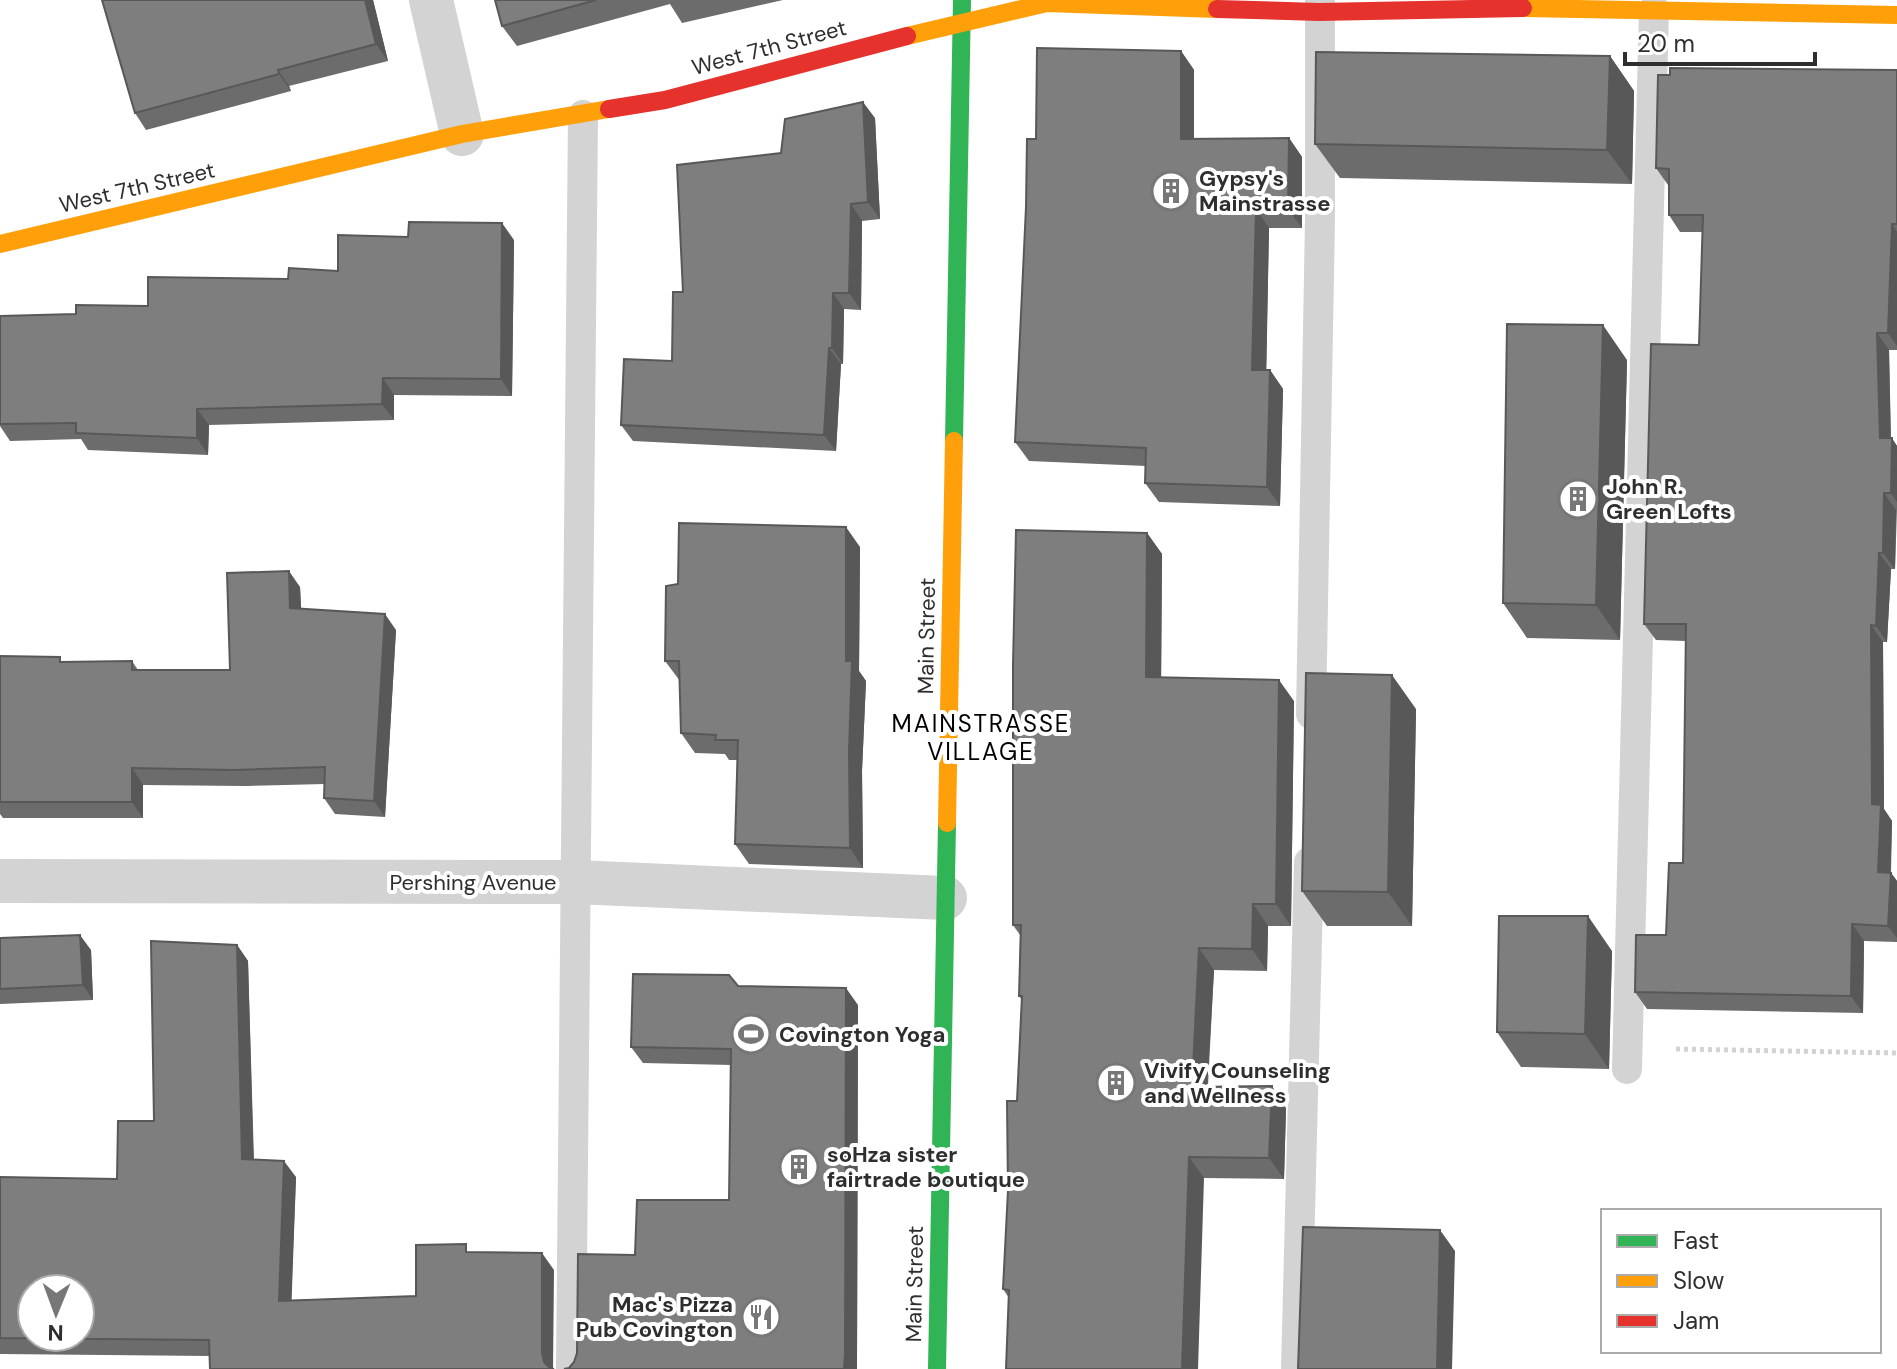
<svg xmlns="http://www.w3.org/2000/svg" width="1897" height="1369" font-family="'DM Sans',sans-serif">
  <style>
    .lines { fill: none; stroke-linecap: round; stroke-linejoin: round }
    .path { stroke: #d3d3d3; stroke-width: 5; stroke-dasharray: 4 4; stroke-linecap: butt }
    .lane { stroke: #d3d3d3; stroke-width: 30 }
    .street { stroke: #d3d3d3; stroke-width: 44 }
    .fast { stroke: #30b455; stroke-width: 18 }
    .slow { stroke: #ff9f0a; stroke-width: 18 }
    .jam { stroke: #e5322d; stroke-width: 18 }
    .wall { fill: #6c6c6c }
    .shaded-wall { fill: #585858 }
    .building { fill: #7e7e7e; stroke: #585858; stroke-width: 2; fill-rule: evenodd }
    .labels { text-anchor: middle; stroke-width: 8; stroke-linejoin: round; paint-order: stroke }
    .street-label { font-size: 22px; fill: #2e2e2e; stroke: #fff }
    .poi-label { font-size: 22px; font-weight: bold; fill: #2e2e2e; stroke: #fff; text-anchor: start }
    .neighbourhood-label { font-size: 24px; letter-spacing: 2px; fill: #000; stroke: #fff }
  </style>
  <rect width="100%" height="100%" fill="#fff"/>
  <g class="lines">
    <path class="path" d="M1676 1049 1897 1053"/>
    <path class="lane" d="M1311 714 1320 220V0
      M1627 1069 1654 9
      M571 1369 583 115
      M1296 1369 1309 862"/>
    <path class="street" d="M431 0 462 134
      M0 881 575 882 945 898"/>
    <path class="fast" d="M954 441 962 0
      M937 1369 947 823"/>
    <path class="slow" d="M1523 8 1897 15
      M907 36 1047 3 1217 9
      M0 244 462 134 609 109
      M947 823 954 441"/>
    <path class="jam" d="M1217 9 1319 12 1523 8
      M609 109 665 100 907 36"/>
  </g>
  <path class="wall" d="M373 0 388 61 289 86 291 91 146 130 135 113Z
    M495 0H783L682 23 670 4 517 46 502 26Z
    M1181 51 1194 70V139L1289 138 1302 157V228H1269L1266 370H1270L1283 389 1280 506 1159 502 1145 483 1146 466 1029 461 1015 442 1036 139Z
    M1610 56 1634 91 1632 184 1340 178 1315 144Z
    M1897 70V350H1889L1891 438 1897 446V510L1895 569H1891L1887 642H1883L1884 809 1892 821 1891 873 1897 881V942L1864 941 1863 1013 1647 1009 1635 992 1666 935 1683 863 1686 641 1656 640 1644 624 1699 345 1703 232H1680L1669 215V185H1668L1656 168Z
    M875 118 880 219 862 221 861 310 844 309 843 364H841L836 451 633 441 621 425 672 361 683 292Z
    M514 240 512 396 394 395V420L209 425 208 455 88 450 81 439 10 441 0 426V316L76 314 148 306 288 279Z
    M1627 360 1620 640 1527 638 1503 603Z
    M1147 533 1162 554 1161 678 1294 701 1291 926H1268L1267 971 1214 970 1208 1086 1286 1108 1284 1179 1204 1178 1009 1298 1003 1289 1017 1101 1022 1000 1019 996 1020 935 1013 925Z
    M860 547 859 671 866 681 862 771 863 868 749 864 735 844 737 760H729L725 754 695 753 681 733 680 681 665 661Z
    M300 587 301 609 396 630 385 817 335 814 324 798 325 784 245 786 143 785V818H3L0 814V656L64 662 132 661 138 670H230Z
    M1416 709 1412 926H1327L1302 891Z
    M0 938 91 950 93 1000 0 1004Z
    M237 945 248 961 254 1160 296 1177 291 1300 416 1296 471 1252 554 1270 209 1356 0 1354V1177L117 1179 154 1121Z
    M1612 951 1609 1069 1521 1067 1497 1032Z
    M738 986 858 1005 857 1369 569 1368 574 1362 635 1255 729 1200 731 1065 643 1063 631 1047Z"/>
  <path class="shaded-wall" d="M365 0H373L388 61 376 44Z
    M1181 51 1194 70V158L1181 139Z
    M1610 56 1634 91 1632 184 1607 150Z
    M278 70 289 86 291 91 279 74Z
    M863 102 875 118 880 219 868 202Z
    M1289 138 1302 157V228L1288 209Z
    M851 204 862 221 861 310 849 293Z
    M1256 209 1269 228 1266 389 1252 370Z
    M502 223 514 240 512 396 501 379Z
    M1892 224 1897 232V346L1888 333Z
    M833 293 844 309 843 364 832 348Z
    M1603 325 1627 360 1620 640 1596 605Z
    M1877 333 1889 350 1891 455 1880 438Z
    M829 348 841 364 836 451 824 435Z
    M1270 370 1283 389 1280 506 1267 487Z
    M383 378 394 395V420L382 404Z
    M197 409 209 425 208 455 197 438Z
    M1892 438 1897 446V502L1891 493Z
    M1884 493 1896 510 1895 569 1883 553Z
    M846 527 860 547 859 671 866 681 862 771 863 868 850 848 846 661Z
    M1147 533 1162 554 1161 698 1146 677Z
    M1879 553 1891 569 1887 642 1876 626Z
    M289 571 300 587 302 624 290 608Z
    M385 614 396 630 385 817 374 801Z
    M1871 625 1883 642 1884 809 1892 821 1890 889 1878 872 1872 804Z
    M1392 675 1416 709 1412 926 1388 892Z
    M1279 680 1294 701 1291 926 1276 904Z
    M132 768 143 785V818L132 802Z
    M1891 873 1897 881V938L1888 926Z
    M1253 904 1268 926 1267 971 1252 949Z
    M1588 916 1612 951 1609 1069 1585 1034Z
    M1852 924 1864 941 1863 1013 1851 996Z
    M80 935 91 950 93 1000 83 985Z
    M237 945 248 961 254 1176 242 1159Z
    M1199 948 1214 970 1206 1108 1192 1087Z
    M846 988 858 1005 857 1369H844Z
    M1272 1086 1286 1108 1284 1179 1269 1158Z
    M1189 1157 1204 1178 1198 1369H1182Z
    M284 1161 296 1177 291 1317 279 1301Z
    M1440 1230 1455 1251 1452 1369H1437Z
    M542 1253 554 1270 553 1369H549L544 1362 542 1353Z"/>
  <path class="building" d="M102 0H365L376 44 278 70 279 74 135 113Z
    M495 0H596L502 26Z
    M1037 48 1181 51V139L1289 138 1288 209H1256L1252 370H1270L1267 487 1145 483 1146 448 1015 442 1026 207 1027 139H1036Z
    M1316 52 1610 56 1607 150 1315 144Z
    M1670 68 1897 70V224H1892L1888 333H1877L1880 438H1892L1891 493H1884L1883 553H1879L1876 626 1871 625 1872 804 1881 805 1878 872 1891 873 1888 926 1852 924 1851 996 1635 992 1636 935H1666L1669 863H1683L1686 624H1644L1651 344 1699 345 1703 215H1669V169L1656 168 1658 75H1670Z
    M863 102 868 202 851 204 849 293H833L832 348H829L824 435 621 425 624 359 672 361 673 292H683L677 165 781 153 785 119Z
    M409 222 502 223 501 379 383 378 382 404 197 409V438L76 433V423L0 424V316L76 314V305L148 306V277L288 279 289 268 338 271V235L408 237Z
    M1507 324 1603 325 1596 605 1503 603Z
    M679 523 846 527V661H852L849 751 850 848 735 844 738 740H715L716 735 681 733 679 661H665L666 586 678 584Z
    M1016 530 1147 533 1146 677 1279 680 1276 904H1253L1252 949 1199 948 1192 1087 1272 1086 1269 1158 1189 1157 1182 1369H1006L1009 1290 1003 1289 1008 1190 1007 1101H1017L1022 996H1019L1021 925H1013V665Z
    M289 571 290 608 385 614 374 801 324 798 325 767 234 770 132 768V802H0V656L60 657V662L132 661V670H230L227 573Z
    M1306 673 1392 675 1388 892 1302 891Z
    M1499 916H1588L1585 1034 1497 1032Z
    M80 935 83 985 0 989V938Z
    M151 941 237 945 242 1159 284 1161 279 1301 416 1296V1245L466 1244V1252L542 1253V1353L544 1362 550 1368 554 1369H210L209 1340 0 1338V1177L117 1179 118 1121H154ZM32 1289H80V1337H32Z
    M633 974 729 975 738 986 846 988 845 1354 844 1369H564L569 1368 574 1362 577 1353 578 1254 635 1255 637 1200H729L731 1049 631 1047Z
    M1303 1227 1440 1230 1437 1369H1298Z"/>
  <defs>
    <g id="building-ring" transform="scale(2)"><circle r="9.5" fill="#fff" stroke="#777" stroke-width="1.5"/><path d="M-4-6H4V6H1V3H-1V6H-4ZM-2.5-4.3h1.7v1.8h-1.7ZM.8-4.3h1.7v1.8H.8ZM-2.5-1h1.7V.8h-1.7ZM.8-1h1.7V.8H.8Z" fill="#777"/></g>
    <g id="stadium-ring" transform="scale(2)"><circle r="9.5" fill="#fff" stroke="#777" stroke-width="1.5"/><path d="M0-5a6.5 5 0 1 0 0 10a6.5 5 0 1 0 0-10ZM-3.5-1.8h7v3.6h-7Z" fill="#777"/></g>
    <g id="restaurant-ring" transform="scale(2)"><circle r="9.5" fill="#fff" stroke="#777" stroke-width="1.5"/><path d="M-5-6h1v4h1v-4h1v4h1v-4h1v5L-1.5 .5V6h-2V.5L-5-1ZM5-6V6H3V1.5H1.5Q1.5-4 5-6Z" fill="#777"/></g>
  </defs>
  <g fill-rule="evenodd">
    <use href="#building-ring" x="1171" y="191"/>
    <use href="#building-ring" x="1578" y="499"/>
    <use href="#stadium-ring" x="751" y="1034"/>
    <use href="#building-ring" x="1116" y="1083"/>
    <use href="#building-ring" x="799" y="1167"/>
    <use href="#restaurant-ring" x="761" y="1317"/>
  </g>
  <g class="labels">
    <g class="street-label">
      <text transform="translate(769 47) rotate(-15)" y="8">West 7th Street</text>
      <text transform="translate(137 187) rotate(-13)" y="8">West 7th Street</text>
      <text transform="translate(926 636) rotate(-89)" y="8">Main Street</text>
      <text x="473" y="890">Pershing Avenue</text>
      <text transform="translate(914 1284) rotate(-89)" y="8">Main Street</text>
    </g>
    <g class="poi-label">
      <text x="1199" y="186">Gypsy's<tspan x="1199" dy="25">Mainstrasse</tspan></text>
      <text x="1606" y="494">John R.<tspan x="1606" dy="25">Green Lofts</tspan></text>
      <text x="779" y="1042">Covington Yoga</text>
      <text x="1144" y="1078">Vivify Counseling<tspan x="1144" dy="25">and Wellness</tspan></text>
      <text x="827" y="1162">soHza sister<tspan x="827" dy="25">fairtrade boutique</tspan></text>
      <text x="733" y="1312" text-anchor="end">Mac's Pizza<tspan x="733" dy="25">Pub Covington</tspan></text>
    </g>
    <g class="neighbourhood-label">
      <text x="981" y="732">MAINSTRASSE<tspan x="981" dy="28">VILLAGE</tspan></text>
    </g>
  </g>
  <rect x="1601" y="1209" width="280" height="144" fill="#ffffff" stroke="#ababab" stroke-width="2"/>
  <rect x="1617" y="1235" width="40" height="12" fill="#30b455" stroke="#ababab" stroke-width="2"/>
  <text x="1673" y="1249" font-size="24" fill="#2e2e2e">Fast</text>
  <rect x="1617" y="1275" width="40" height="12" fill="#ff9f0a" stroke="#ababab" stroke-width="2"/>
  <text x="1673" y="1289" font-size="24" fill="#2e2e2e">Slow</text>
  <rect x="1617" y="1315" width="40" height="12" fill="#e5322d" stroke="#ababab" stroke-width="2"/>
  <text x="1673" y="1329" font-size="24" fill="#2e2e2e">Jam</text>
  <g transform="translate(56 1313) rotate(181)"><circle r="38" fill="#ffffff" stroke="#ababab" stroke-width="2"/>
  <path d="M0-6L14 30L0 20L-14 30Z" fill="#777777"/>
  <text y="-12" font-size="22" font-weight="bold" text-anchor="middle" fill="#2e2e2e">N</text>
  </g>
  <path d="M1625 52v12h190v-12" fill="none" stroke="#2e2e2e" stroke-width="4"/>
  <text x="1637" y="52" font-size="24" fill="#2e2e2e" stroke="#ffffff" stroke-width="6" paint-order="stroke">20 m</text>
</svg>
